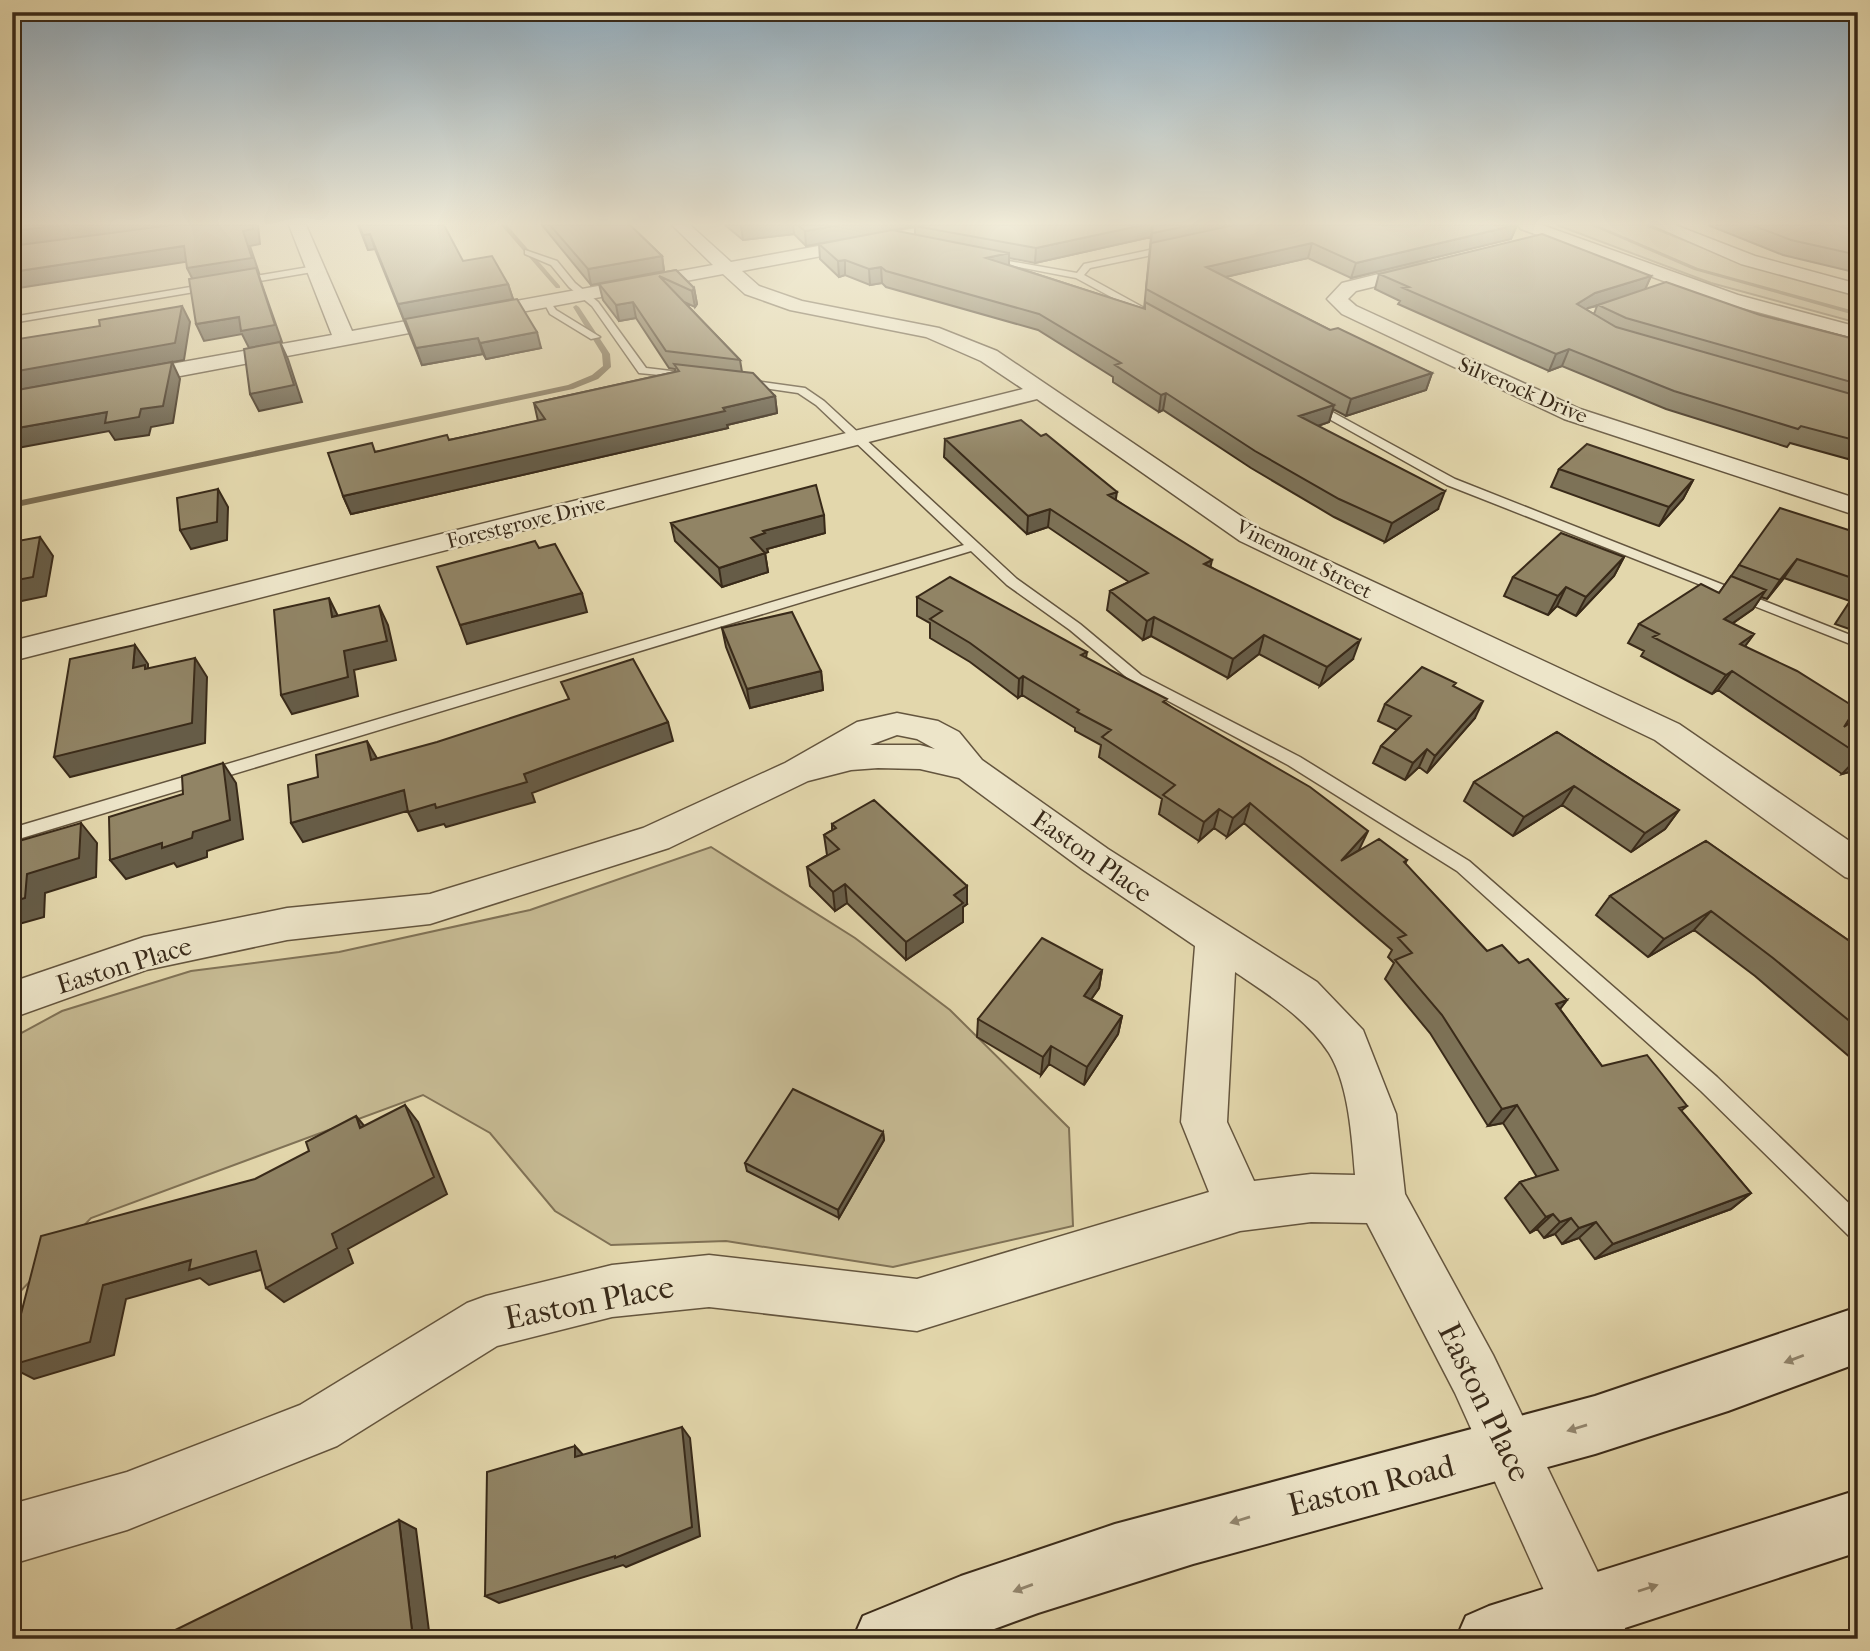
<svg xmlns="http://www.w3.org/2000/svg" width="1870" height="1651" font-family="'IM FELL French Canon',serif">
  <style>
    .green { fill: #c6ba93; stroke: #807256; stroke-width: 2 }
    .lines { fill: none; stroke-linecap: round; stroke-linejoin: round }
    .stream { fill: #7c6e53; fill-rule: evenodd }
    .lane-casing { stroke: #64553e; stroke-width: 3 }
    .street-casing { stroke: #64553e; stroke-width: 3 }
    .secondary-casing { stroke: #392a19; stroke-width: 4 }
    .lane { fill: #ede5c9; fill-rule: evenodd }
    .street { fill: #ede5c9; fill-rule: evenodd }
    .secondary { fill: #ede5c9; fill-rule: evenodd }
    .wall { fill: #7d7257; stroke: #392a19; stroke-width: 2; fill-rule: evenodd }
    .shaded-wall { fill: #665c47; stroke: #392a19; stroke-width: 2 }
    .building { fill: #918465; stroke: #392a19; stroke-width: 2 }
    .oneway { fill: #938871 }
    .labels { text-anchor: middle; stroke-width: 5; stroke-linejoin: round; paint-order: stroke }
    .far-street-label { font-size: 21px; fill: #392a19; stroke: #ede5c9 }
    .street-label { font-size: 26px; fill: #392a19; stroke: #ede5c9 }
    .near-street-label { font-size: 32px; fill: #392a19; stroke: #ede5c9 }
  </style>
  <rect width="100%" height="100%" fill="#e3d7ac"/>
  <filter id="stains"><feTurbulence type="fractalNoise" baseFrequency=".00286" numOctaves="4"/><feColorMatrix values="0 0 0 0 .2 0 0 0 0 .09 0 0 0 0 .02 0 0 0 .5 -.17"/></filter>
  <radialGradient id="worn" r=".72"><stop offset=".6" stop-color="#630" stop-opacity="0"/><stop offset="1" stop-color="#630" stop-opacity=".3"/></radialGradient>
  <path class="green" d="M1557 225H1646L1726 257 1858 290V323L1711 283Z
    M711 847 855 938 950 1010 1069 1128 1073 1226 893 1267 726 1241 611 1245 555 1211 490 1133 423 1095 91 1218 12 1300V1038L62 1011 191 971 339 952 530 910Z"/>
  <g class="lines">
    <path class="stream" d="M501 225H507L560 286V288H556Z
      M1590 225H1597L1698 268 1858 312V316L1694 270Z
      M576 305 579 307 610 354 611 367 598 379 573 389 12 508V502L568 385 592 375 603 366 602 354 573 307Z"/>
    <g class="lane-casing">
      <path id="lane" d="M1173 245 1176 250 1090 268 1084 275 1157 315V319L1154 320 1076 278 982 260 986 257 1077 273 1084 264Z
        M525 250 557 261 575 283 598 302 646 368 688 373 693 376 692 378 639 373 592 306 569 287 551 265 525 254Z
        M315 266 318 271 12 323V317Z
        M542 299H548L556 310 600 337 591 339 550 314Z
        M741 379 805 388 824 401 1017 579 1080 624 1141 675 1300 757 1469 861 1717 1077 1858 1212V1241L1850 1237 1701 1091 1457 871 1288 765 1131 681 1070 630 1007 585 971 551 12 841V828L964 545 816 405 798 393 737 384V380Z
        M1306 402H1314L1455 479 1858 638V647L1447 485 1306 406Z"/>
    </g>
    <g class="street-casing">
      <path id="street" d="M289 225H306L352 331 713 265 672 225H690L731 262 933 225H967L959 230 742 271 759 286 802 301 939 328 997 351 1260 529 1679 724 1858 847V881L1845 877 1655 740 1240 541 1037 399 12 661V641L1023 389 981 361 926 337 790 310 745 294 723 274 127 386 119 384 116 379 119 374 127 372 332 335Z
        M1518 225H1542L1738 295 1858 327V339L1724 303 1521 229Z
        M1652 225H1675L1755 256 1858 284V296L1741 264Z
        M1427 262 1436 268 1434 272 1356 291 1348 299 1356 306 1580 409 1858 499V516L1564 419 1342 314 1327 299 1342 283Z
        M897 713 938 721 959 732 982 760 1108 849 1317 982 1363 1030 1396 1114 1405 1194 1493 1355 1630 1639H1566L1455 1393 1367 1223 1311 1222 1240 1231 917 1331 709 1307 612 1317 497 1346 337 1446 127 1530 12 1564V1504L127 1472 300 1405 467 1303 486 1296 612 1265 709 1255 917 1279 1209 1192 1181 1122 1195 946 1082 869 959 778 920 769 878 768 851 770 808 781 669 848 430 924 287 940 146 970 12 1018V982L144 937 287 908 430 894 643 828 785 763 857 722ZM897 735 917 739 935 749 920 745H870ZM1235 972C1269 995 1306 1018 1329 1053 1349 1085 1352 1139 1355 1175L1311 1174 1254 1181 1227 1122Z"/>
    </g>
    <g class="secondary-casing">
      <path id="secondary" d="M1858 1307V1363L1728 1411 1595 1454 1193 1564 1038 1613 967 1639H853L863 1616 961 1576 1115 1524 1595 1396Z
        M1858 1490V1552L1591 1639H1456L1466 1616 1489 1606Z"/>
    </g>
    <use href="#lane" class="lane"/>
    <use href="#street" class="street"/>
    <use href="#secondary" class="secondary"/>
  </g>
  <path class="wall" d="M358 225 463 261 508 284 513 299 541 348 486 359 483 354 422 365 375 249 368 250Z
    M542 225H630L662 256 664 271 591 285Z
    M725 225H921L806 246 794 234 743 240Z
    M1517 225 1511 239 1351 278 1308 258 1226 277 1330 330 1432 373 1426 390 1346 416 1333 409 1329 422 1318 426 1438 509 1385 542 1334 517 1251 468 1163 410 1159 412 1113 382V377L1038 330 886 287 882 283 870 285 845 275 839 277 820 259 819 244 915 235V226ZM1151 237 1144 309 1009 265V258L1035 263Z
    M1708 225H1858V273L1783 255Z
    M676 270 694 288 697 304 695 307 684 302 740 360 742 372 775 396 777 413 727 425 728 428 351 514 343 496 375 452 449 440 538 421 534 403 675 372V369L669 368 636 318 619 321 603 300 599 284Z
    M1379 274 1651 276 1645 289 1760 315 1858 340V444L1848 459 1790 443 1787 447 1666 409 1562 366 1549 371 1398 304 1400 301 1375 289ZM1597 306 1594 314 1587 310 1588 308Z
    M945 439 1116 500 1211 567 1353 659 1320 686 1259 654 1228 678 1151 636 1143 640 1107 610 1110 591 1129 582 1048 527 1027 534 944 457Z
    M1559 469 1693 480 1683 499 1659 526 1551 487Z
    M671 523 825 533 767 549 768 552 765 553 768 572 722 587 675 541Z
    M1858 533V632L1835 624 1850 601 1784 578 1767 599 1761 597 1753 609 1732 624 1754 634 1745 646 1844 727 1858 717V777L1849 772 1842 774 1718 690 1712 694 1641 656 1644 651 1628 643 1639 624 1719 593 1739 565Z
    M1624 557 1614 576 1576 616 1557 606 1548 615 1504 596 1513 577Z
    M917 597 1087 652 1086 658 1166 703 1359 851 1407 860 1405 864 1487 951 1519 963 1567 1000 1560 1009 1602 1066 1687 1106 1681 1111 1751 1193 1731 1209 1595 1259 1579 1238 1562 1244 1555 1234 1544 1238 1537 1229 1530 1233 1505 1198 1520 1182 1537 1177 1503 1123 1488 1126 1430 1033 1385 979 1394 963 1388 957 1392 950 1244 823 1227 837 1214 828 1199 841 1159 814 1162 799 1099 757 1101 745 1075 731V728L1022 695 1018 698 970 662 930 638V623L917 616Z
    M722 628 821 671 823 690 750 708 726 647Z
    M1454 687 1475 718 1427 773 1419 767 1405 780 1373 763 1381 746 1397 730 1378 721 1385 704Z
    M1557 732 1679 810 1665 829 1631 852 1562 805 1513 836 1464 801 1474 782Z
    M832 824 967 904 963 907V922L906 960 847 903 835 911 810 886 807 867 827 855 824 835 832 830Z
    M1706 841 1858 947V1064L1755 976 1694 930 1648 957 1596 915 1610 896Z
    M1102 970 1099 988 1091 999 1122 1016 1118 1034 1084 1085 1049 1064 1041 1075 977 1037 978 1019Z
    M883 1132 884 1140 839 1218 747 1171 745 1163Z"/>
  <path class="shaded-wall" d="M63 225H177L12 247V231Z
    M253 225H258L260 244 250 246 259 273H258L282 342 249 348 242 334 204 341 196 324 239 317 275 325 195 284 187 268Z
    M741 225H793L794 234 743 240Z
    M840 225H921L806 246 805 231Z
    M1143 225H1152L1151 237 1035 263 1036 248Z
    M1192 225H1259L1150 248 1152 233Z
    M1517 225 1511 239 1351 278 1356 263Z
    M370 234 375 249 368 250 363 235Z
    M1312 243 1308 258 1203 282 1206 267Z
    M184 246 191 261 12 289V272Z
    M1009 253V268L986 258Z
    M662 256 664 271 591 285 588 269Z
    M845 260V275L839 277 838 261Z
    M881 267 882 283 870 285 869 269Z
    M1651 276 1644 292 1588 308 1571 320 1577 304 1595 293Z
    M508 284 513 299 404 320 398 304Z
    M694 288 697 304 695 307 692 291Z
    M633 302 636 318 619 321 616 305Z
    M182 306 190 322 184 360 12 391V372Z
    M537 332 541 348 486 359 480 343Z
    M478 338 483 354 422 365 416 348Z
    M280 342 288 359 302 402 259 411 250 394Z
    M1569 349 1562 366 1549 371 1556 354Z
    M172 362 180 379 173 423 151 427 149 435 115 440 109 431 12 449V429L107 412 141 409Z
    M1432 373 1426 390 1346 416 1351 399Z
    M1166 393 1163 410 1159 412 1161 395Z
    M775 396 777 413 727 425 728 428 351 514 343 496Z
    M1334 405 1329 422 1294 434 1299 416Z
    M1693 480 1683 499 1659 526 1669 507Z
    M218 489 228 507 227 540 191 549 180 530Z
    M1445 491 1438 509 1385 542 1392 523Z
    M1117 492 1114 510 1108 495Z
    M1050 509 1048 527 1027 534 1028 516Z
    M824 515 825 533 767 549 768 552 754 556 751 538 763 531Z
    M40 537 53 556 46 596 12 603V581Z
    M765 553 768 572 722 587 719 568Z
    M1624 557 1614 576 1576 616 1586 597Z
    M1797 559 1784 578 1767 599 1780 580Z
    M1212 560 1208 578 1204 564Z
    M1566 587 1557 606 1548 615 1558 596Z
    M1766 590 1753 609 1711 638 1724 619Z
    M582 593 587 612 467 644 460 625Z
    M329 598 338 616 332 617Z
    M379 606 388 625 396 660 354 670 358 696 292 714 281 695 344 651Z
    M1154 617 1151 636 1143 640 1147 621Z
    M1754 634 1740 653V644Z
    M1264 635 1259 654 1228 678 1233 659Z
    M1360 640 1353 659 1320 686 1327 667Z
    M135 645 148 664V669L133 668Z
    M195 658 207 677 205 743 70 777 54 757Z
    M821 671 823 690 750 708 747 689Z
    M1732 671 1718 690 1712 694 1726 675Z
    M1023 676 1022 695 1018 698 1019 679Z
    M1483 701 1475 718 1427 773 1435 756Z
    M668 722 673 741 532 793 535 802 446 827 444 824 418 831 408 812 524 774Z
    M367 741 378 760H371Z
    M1427 749 1419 767 1405 780 1413 763Z
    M1858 757V762L1849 772 1842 774Z
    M223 763 236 783 243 839 207 851V857L177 867 174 863 126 879 110 860 193 832Z
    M1574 786 1562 805 1513 836 1524 817Z
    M404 790 414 809 303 842 291 823Z
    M1250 803 1244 823 1227 837 1233 818Z
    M1219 809 1214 828 1199 841 1204 822Z
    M1679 810 1665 829 1631 852 1645 833Z
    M81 823 97 843 96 877 45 893 44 917 12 926V902L27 874Z
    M1368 831 1359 850 1341 861Z
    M845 884 847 903 835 911 833 892Z
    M967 886V904L963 907V922L906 960V942L954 895Z
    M1711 911 1694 930 1648 957 1664 939Z
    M1102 970 1099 988 1081 1014 1084 996Z
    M1567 1000 1553 1018 1556 1004Z
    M1122 1016 1118 1034 1084 1085 1087 1067Z
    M1051 1046 1049 1064 1041 1075 1043 1057Z
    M405 1105 418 1122 447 1194 348 1249 353 1263 284 1302 266 1288 332 1234Z
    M1517 1105 1503 1123 1488 1126 1502 1109Z
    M356 1116 370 1133 360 1128Z
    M883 1132 884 1140 839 1218 838 1210Z
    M1751 1193 1731 1209 1595 1259 1613 1244Z
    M1553 1214 1537 1229 1530 1233 1546 1217Z
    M1571 1218 1555 1234 1544 1238 1560 1222Z
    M1596 1222 1579 1238 1562 1244 1579 1228Z
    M256 1251 274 1266 209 1285 200 1278 126 1299 114 1355 34 1379 12 1368V1365L103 1285 191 1260Z
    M682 1427 690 1438 700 1536 626 1567 623 1565 499 1603 485 1596Z
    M575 1446 585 1457H575Z
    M399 1520 416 1529 430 1639H413Z"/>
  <path class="building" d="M12 225H63L12 231Z
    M172 225H253V229L243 231 252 258 187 268 184 246 12 272V246Z
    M359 225H444L463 261 492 256 508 284 398 304 370 234 363 235Z
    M550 225H630L662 256 588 269Z
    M798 225H840L805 231Z
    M924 225H1143L1036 248 915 226Z
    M1153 225H1192L1152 233Z
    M1234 225H1516L1356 263 1312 243 1206 267 1330 330 1338 328 1432 373 1351 399 1146 289 1151 243Z
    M1752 225H1836L1858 232V255L1791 240Z
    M892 230 1009 253 986 258 1145 309V302L1334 405 1299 416 1445 491 1392 523 1339 499 1255 451 1166 393 1161 395 1115 365 1121 363 1039 314 886 271 881 267 869 269 845 260 838 261 819 244Z
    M1542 234 1651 276 1595 293 1577 304 1616 327 1858 396V441L1801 426 1798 429 1674 391 1569 349 1556 354 1403 288 1409 287 1379 274Z
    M256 268 275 325 241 331 239 317 196 324 189 279Z
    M676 270 694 288 692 291 659 276 740 360 666 351 633 302 616 305 599 284Z
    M1666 282 1760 315 1858 340V384L1626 318 1598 305Z
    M517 299 537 332 480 343 478 338 416 348 405 319Z
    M182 306 175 343 12 372V340L100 326 99 320Z
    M280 342 294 385 250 394 244 349Z
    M172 362 163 406 141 409 139 417 105 423 107 412 12 429V391Z
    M674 364 753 373 775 396 723 408 725 411 343 496 328 453 372 443 375 452 447 435 449 440 545 419 534 403 679 371Z
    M1021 420 1041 436 1046 434 1117 492 1108 495 1212 560 1204 564 1360 640 1327 667 1264 635 1233 659 1154 617 1147 621 1110 591 1148 573 1050 509 1028 516 945 439Z
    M1587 444 1693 480 1669 507 1559 469Z
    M816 485 824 515 763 531 765 533 751 538 765 553 719 568 671 523Z
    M218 489 217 522 180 530 177 498Z
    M1780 508 1858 533V580L1797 559 1780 580 1739 565Z
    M1561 533 1624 557 1586 597 1566 587 1558 596 1513 577Z
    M40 537 33 577 12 581V542Z
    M535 541 539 548 555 544 582 593 460 625 437 567Z
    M1731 576 1766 590 1724 619 1754 634 1740 644 1797 671 1856 708 1844 727 1858 717V754L1732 671 1726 675 1653 637 1659 634 1639 624 1701 584 1719 593Z
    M950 577 1087 652 1081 655 1167 699 1163 702 1310 787 1368 831 1341 861 1379 839 1407 860 1404 862 1487 951 1502 945 1519 963 1528 959 1567 1000 1556 1004 1602 1066 1647 1055 1687 1106 1679 1108 1751 1193 1613 1244 1596 1222 1579 1228 1571 1218 1560 1222 1553 1214 1546 1217 1520 1182 1558 1170 1517 1105 1502 1109 1442 1015 1395 960 1412 953 1398 938 1406 935 1250 803 1233 818 1219 809 1204 822 1163 795 1175 785 1102 737 1111 730 1077 712 1079 710 1023 676 1019 679 970 643 930 619 942 611 917 597Z
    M1858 592V608L1849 605Z
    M329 598 332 617 379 606 387 641 344 651 348 677 281 695 274 610Z
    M792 612 821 671 747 689 722 628Z
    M135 645 133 668 145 665V669L195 658 192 723 54 757 70 659Z
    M633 659 668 722 524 774 527 782 436 808 435 804 408 812 404 790 291 823 288 785 318 777 316 755 367 741 371 760 437 742 569 699 561 682Z
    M1422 667 1456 683 1453 686 1483 701 1435 756 1427 749 1413 763 1381 746 1411 716 1385 704Z
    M1557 732 1679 810 1645 833 1574 786 1524 817 1474 782Z
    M223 763 230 820 193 832 192 838 162 848V843L110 860 109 817 183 794 182 776Z
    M874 800 967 886 954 895 963 903 906 942 845 884 833 892 807 867 839 849 824 835 836 828 832 824Z
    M81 823 79 858 27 874 25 898 12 902V843Z
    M1706 841 1858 947V1028L1773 958 1711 911 1664 939 1610 896Z
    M1042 938 1102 970 1084 996 1122 1016 1087 1067 1051 1046 1043 1057 978 1019Z
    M793 1089 883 1132 838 1210 745 1163Z
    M405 1105 434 1177 332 1234 337 1248 266 1288 256 1251 189 1270 191 1260 103 1285 90 1342 12 1365V1349L41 1236 255 1179 309 1151 306 1142 356 1116 360 1128Z
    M682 1427 692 1527 615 1558V1556L485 1596 487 1472 575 1446V1457Z
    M399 1520 413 1639H157Z"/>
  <defs><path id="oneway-solid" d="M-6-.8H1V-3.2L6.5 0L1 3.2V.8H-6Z" transform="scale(1.75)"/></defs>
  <g class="oneway">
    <use href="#oneway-solid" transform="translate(1794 1359) rotate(159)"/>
    <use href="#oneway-solid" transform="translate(1577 1428) rotate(163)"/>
    <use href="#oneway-solid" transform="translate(1240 1520) rotate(163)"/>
    <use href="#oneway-solid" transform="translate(1023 1588) rotate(160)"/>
    <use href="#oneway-solid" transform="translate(1648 1588) rotate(-18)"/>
  </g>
  <linearGradient id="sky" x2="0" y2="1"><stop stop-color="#8faabc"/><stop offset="0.49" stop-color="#f2edda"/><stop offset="1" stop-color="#f2edda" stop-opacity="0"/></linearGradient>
  <rect width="1870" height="456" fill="url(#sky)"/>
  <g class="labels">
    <g class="far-street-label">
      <text transform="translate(1523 390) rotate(23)" y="7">Silverock Drive</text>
      <text transform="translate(526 522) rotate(-14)" y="7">Forestgrove Drive</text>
      <text transform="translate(1304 559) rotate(27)" y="7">Vinemont Street</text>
    </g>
    <g class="street-label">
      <text transform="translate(1092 856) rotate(35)" y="9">Easton Place</text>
      <text transform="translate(124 965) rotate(-17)" y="9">Easton Place</text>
    </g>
    <g class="near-street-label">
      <text transform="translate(589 1302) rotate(-11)" y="11">Easton Place</text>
      <text transform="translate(1485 1402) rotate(64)" y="11">Easton Place</text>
      <text transform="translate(1371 1485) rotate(-14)" y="11">Easton Road</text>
    </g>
  </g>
  <rect width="1870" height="1651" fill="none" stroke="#e3d7ac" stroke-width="42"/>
  <rect x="14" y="14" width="1842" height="1623" fill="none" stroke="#392a19" stroke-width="3.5"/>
  <rect x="21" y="21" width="1828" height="1609" fill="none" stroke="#392a19" stroke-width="2"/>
  <rect width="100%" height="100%" filter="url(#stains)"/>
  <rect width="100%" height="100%" fill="url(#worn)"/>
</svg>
